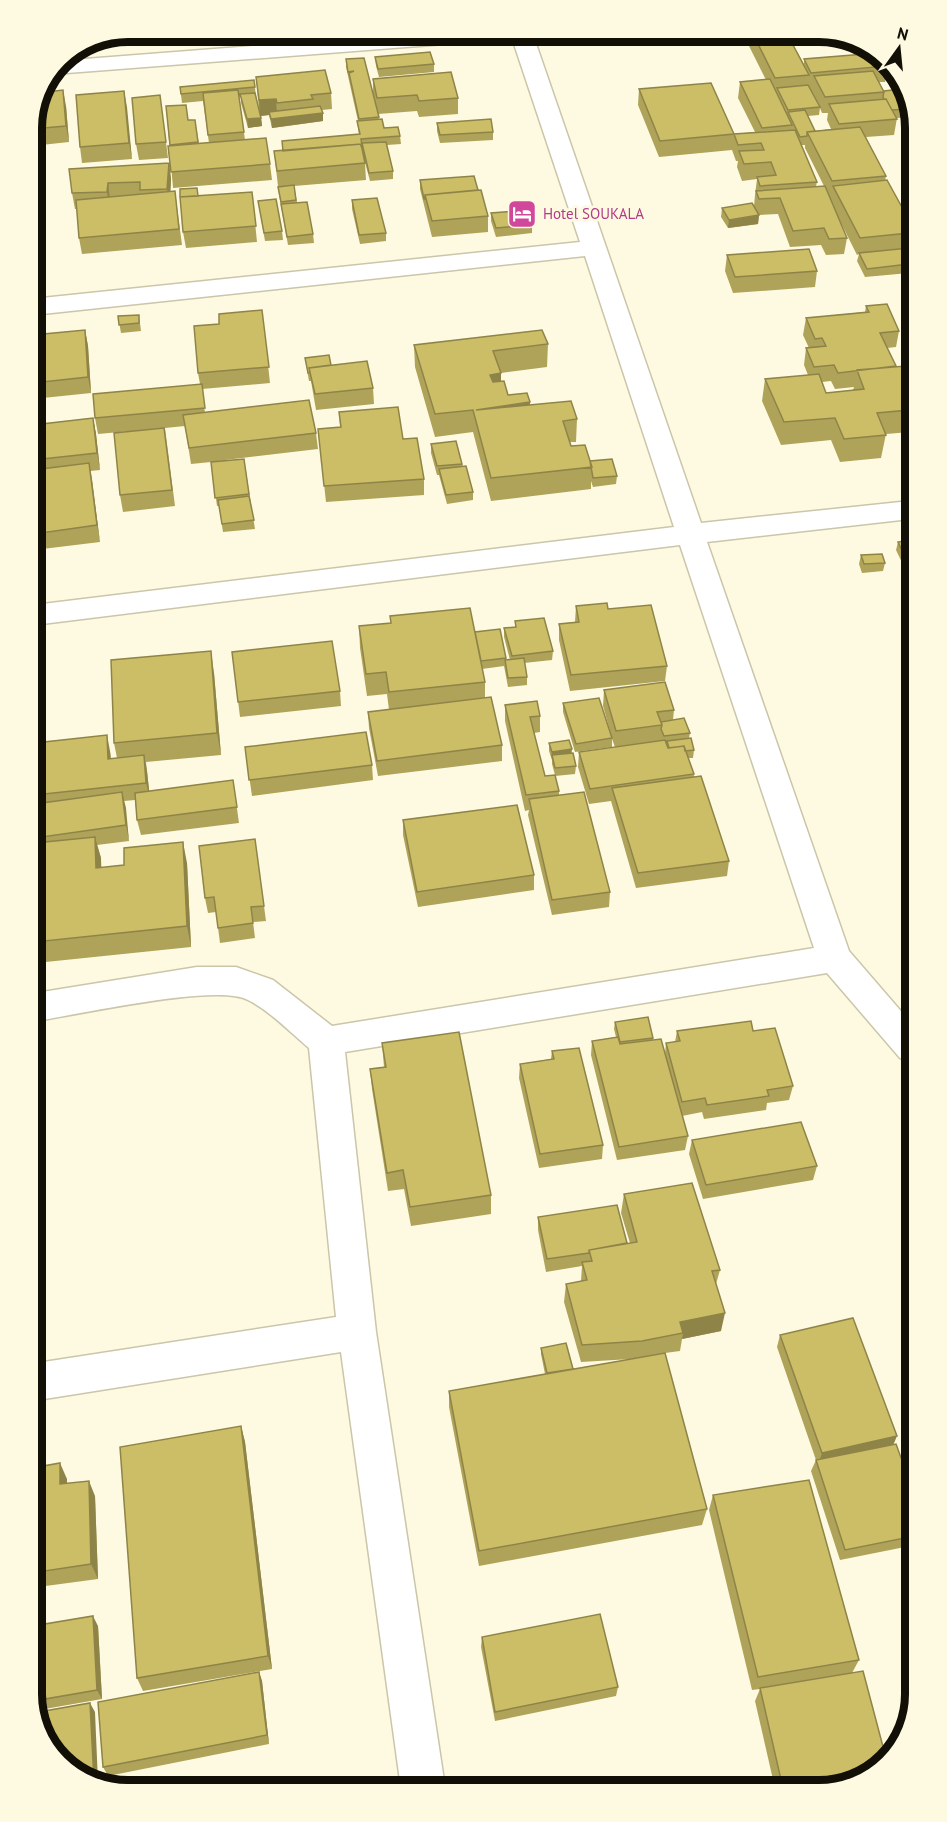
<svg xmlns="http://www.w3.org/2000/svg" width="947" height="1822" font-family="'PT Sans',sans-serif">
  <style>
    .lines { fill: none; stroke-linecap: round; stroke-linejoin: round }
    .minor-casing { stroke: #cbc6a9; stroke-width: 3 }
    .tertiary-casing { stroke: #cbc6a9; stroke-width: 3 }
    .minor { fill: #fff; fill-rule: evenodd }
    .tertiary { fill: #fff; fill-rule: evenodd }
    .wall { fill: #afa359; fill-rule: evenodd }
    .shaded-wall { fill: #8f8448 }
    .building { fill: #ccbd67; stroke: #8f8448; stroke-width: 1.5 }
    .labels { text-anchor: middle; stroke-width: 6; stroke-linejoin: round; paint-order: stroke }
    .far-hotel-label { font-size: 15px; fill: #b23c85; stroke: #fefae2; text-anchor: start }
    .rim { fill: none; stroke: #110f06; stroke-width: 8 }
  </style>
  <rect width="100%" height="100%" fill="#fefae2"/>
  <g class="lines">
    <g class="minor-casing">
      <path id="minor" d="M510 32H532L701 523 910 501V519L707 542 849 951 912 1024 913 1062 900 1058 827 973 345 1052 376 1332 445 1787 401 1788 341 1352 38 1400 37 1363 336 1317 309 1048C291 1033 269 1010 248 1000 217 983 77 1015 36 1021V993L197 967H236L273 980 332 1026 814 948 680 545 34 625V605L674 527 585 256 33 315 32 299 580 242Z"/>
    </g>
    <g class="tertiary-casing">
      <path id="tertiary" d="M433 32H521L518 37 510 39 54 74 59 61Z"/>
    </g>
    <use href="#minor" class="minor"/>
    <use href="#tertiary" class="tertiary"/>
  </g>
  <path class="wall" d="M751 32H786L804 64V59L877 53 888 67 885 82H879L884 91 908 102V117L897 118 894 135 866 137 886 176 885 181 909 220V273L865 277 857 261 859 254 857 255 835 211 847 238 844 254 826 255 821 245 790 247 778 214 759 215 758 224 728 228 721 217 722 208 754 206 755 195 757 179 742 181 737 167 738 161H736L732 150 734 134 755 132 738 98 740 82 766 80 749 46ZM820 108 822 113H828L827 120 831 129 815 131 808 116 819 115ZM801 145H805V148L824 186H816L817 182Z
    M375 57 434 64V72L379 77 376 66Z
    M346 59 373 94V79L458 98V114L419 117 417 111 378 114 379 119 384 128 400 136 401 144 387 145 393 171V179L370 181 363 155 365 163 366 180 294 186 297 202 313 234 314 243 288 245 279 195 274 151H283L282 141 359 135 357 121H358L346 67Z
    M256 77 331 93 332 109 322 110 323 121 272 128 269 115 261 116 262 126 248 128 241 103V97H239L245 140 270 164 272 180 173 188 166 106 188 120H195L199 144 209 143 203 101 182 103 180 87 254 80 256 96 259 110Z
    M639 89 734 134 732 150 659 157 638 105Z
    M124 91 132 159 82 163 80 147Z
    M160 95 168 158 139 160 136 144Z
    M66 106 69 142 32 146V122Z
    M437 123 493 132V140L440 143 437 131Z
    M169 163 171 179 170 191H175L182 245 82 254 79 238 77 209H75L72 193Z
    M420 180 478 190 488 216V232L432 237 420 189Z
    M252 192 257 242 186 248 183 232 198 196Z
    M352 200 386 233V241L360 244 352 209Z
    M258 201 282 231 283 240 265 241Z
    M491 213 532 225V233L496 237 491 221Z
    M727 255 817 271 815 287 733 293 725 271Z
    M866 306 899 331 896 347 887 348 896 367 909 373 910 432 886 434 881 458 840 462 831 440 781 445 762 401 765 379 808 375 804 365 806 348H809L803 335 806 318 865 312ZM831 381 835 389 854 387 853 390 826 393 822 382Z
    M262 310 270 383 202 389 205 413 316 433 318 449 217 461 244 459 255 529 223 532 219 506H217L211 462 191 464 185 426 165 428 175 506 123 512 120 495 131 431 98 434 95 418 200 384 198 373 219 324Z
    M139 315 141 331 121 333 118 316Z
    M85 330 88 346 91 393 33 399V335Z
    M548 344 547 367 501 373V381L508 395 530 402V405L577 419 576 442H570L571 446 590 461 617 476 616 484 593 487 591 481V489L491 501 473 432 435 437 415 367 414 345Z
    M305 358 331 365 373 388 374 404 316 410 311 381H309Z
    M339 412 424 479V495L326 502 318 429 340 427Z
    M93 418 96 434 100 470 90 471 100 542 34 550 33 425Z
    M431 444 462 464 473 492V500L447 504 439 475H437L431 453Z
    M910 540V572L907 573 896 550 898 542Z
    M861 555 885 563 883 571 862 573 859 564Z
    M576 606 608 609 667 666 665 681 570 691 559 640V624L575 622Z
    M515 621 553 651 552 660 524 663 527 677V685L508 687 504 666 482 669 485 682V698L502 745V761L378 776 369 728 368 712 389 710 387 694 367 696 360 648 359 626 475 632 506 658V660H510L504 637V628L515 627Z
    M232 652 340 691 341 706 240 717Z
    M214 673 221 755 146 762 147 771 149 791 233 780 239 823 141 835 137 820 135 800 124 801 129 841 97 845 101 858V868L187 863 191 947 36 963 35 743 110 751 111 759 117 758 114 743Z
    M604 690 674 710 673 720 690 733 689 738 694 750 693 758H688L694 774V777L729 861 727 876 636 888 611 801 589 804 578 767 579 752 615 747 612 739V747L575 752 563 712V703L611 734 603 706Z
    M505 705 540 716V732L534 733 545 776 555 775 552 764V760L549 751V743L572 753 576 766 575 774 555 776 559 791V796L610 892 609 907 552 915 528 815 529 810 525 811 505 721Z
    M245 747 372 765 373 780 252 796Z
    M403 820 534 875V890L418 907 403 835Z
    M255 839 266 921 253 922 255 938 220 943 216 912 208 913 205 898Z
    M615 1022 653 1038V1040L665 1054 666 1043 675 1042 677 1031H753L793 1086 789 1100 767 1103 766 1110 704 1119 702 1112 682 1116 688 1136 685 1150 617 1160 591 1055 592 1041 616 1037 614 1029Z
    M382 1043 491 1195V1214L411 1226 404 1189 388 1191 372 1089 370 1069 384 1067Z
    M552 1051 603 1145 602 1159 539 1168 519 1078 520 1064 551 1059Z
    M692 1140 817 1166 813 1180 703 1199 689 1154Z
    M624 1194 720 1270 716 1284 721 1331 682 1339 680 1351 665 1353 707 1509 702 1525 479 1566 449 1407V1391L545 1374 541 1354V1348L573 1369 631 1359 581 1362 564 1302 566 1284 581 1281 582 1266 546 1272 538 1230V1217L627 1243H630L621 1213Z
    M780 1335 894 1445 915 1496V1545L840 1560 811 1471 816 1460 777 1347Z
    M241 1426 245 1442 272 1669 143 1691 137 1678Z
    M38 1467 67 1479V1483L95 1496 98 1579 38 1587Z
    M713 1495 859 1660 852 1673 856 1783 774 1784 755 1701 760 1689 752 1690 709 1510Z
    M39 1625 98 1626 102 1699 39 1710Z
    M482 1637 618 1687 616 1696 495 1721 481 1647Z
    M259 1672 262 1681 269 1744 108 1776 103 1767Z"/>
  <path class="shaded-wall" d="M63 90 66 106 69 142 66 126Z
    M124 91 127 107 132 159 129 143Z
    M276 99 277 114 269 112V115L260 116 259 100Z
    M323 113V121L272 128 271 119Z
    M261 118 262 126 248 128 247 119Z
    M169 163 171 179 170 205 167 189Z
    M108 183 110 199V208L107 192Z
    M759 215 758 224 728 228 729 220Z
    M85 330 88 346 91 393 88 377Z
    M501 373V396L490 397V375Z
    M530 402 529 425 476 410Z
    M93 418 96 434 100 470 97 453Z
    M89 463 92 479 100 542 97 525Z
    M211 651 214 673 221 755 217 733Z
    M107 735 110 751 112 774 108 759Z
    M572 749 571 757 552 755 551 760 552 752Z
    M144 755 147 771 150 798 146 783Z
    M122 792 126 808 129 841 126 825Z
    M95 837 101 858 102 889 96 868Z
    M183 842 187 863 191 947 187 926Z
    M725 1313 721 1331 682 1339 683 1333 680 1322Z
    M241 1426 245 1442 272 1669 268 1656Z
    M897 1436 892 1448 818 1465 822 1453Z
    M60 1463 67 1479V1499L60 1484Z
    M89 1481 95 1496 98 1579 91 1564Z
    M93 1616 98 1626 102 1699 97 1690Z
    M259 1672 262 1681 269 1744 267 1735Z
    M90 1703 95 1712 98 1782 94 1781Z"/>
  <path class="building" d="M752 32H786L809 75 775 78Z
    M430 52 434 64 378 69 375 57Z
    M877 53 887 66 811 73 804 59Z
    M364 58 379 117 359 119 349 73 354 71 348 72 346 59Z
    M325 70 331 93 311 95 313 99 277 103 276 99 259 100 256 77Z
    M873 71 884 92 825 97 814 76Z
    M451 72 458 98 419 101 417 95 377 98 373 79Z
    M770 79 792 125 762 128 740 82Z
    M254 80 255 87 181 94 180 87Z
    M711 83 734 134 660 141 639 89Z
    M808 85 820 107 788 110 777 88Z
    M901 89 908 102V109L892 110 886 99H884L883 97 884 91Z
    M63 90 66 126 32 129V122L44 95H48L47 92Z
    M238 90 244 132 208 135 203 93Z
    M124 91 129 143 80 147 76 95Z
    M255 93 261 118 247 119 240 94Z
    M160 95 166 142 136 144 132 98Z
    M886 99 897 119 839 124 829 104Z
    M186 105 188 120H195L198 142 170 145 166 106Z
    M320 106 323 113 271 119 269 112Z
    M805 110 815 131 807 132V136L800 137 788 112Z
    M382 119 384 128 398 127 400 136 361 139 362 146H361V144L283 151 282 141 360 134 357 121Z
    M491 119 493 132 440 135 437 123Z
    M860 127 886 176 832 181 807 132Z
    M795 130 817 182 760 186 757 177 776 175 771 162 744 164 739 151 764 150 761 143 738 145 734 134Z
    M266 138 270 164 171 172 168 146Z
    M386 142 393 171 369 173 362 143Z
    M361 144 365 163 277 171 274 151Z
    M169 163 167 189 140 190V182L108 183 107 192 72 193 69 169Z
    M474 176 478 190 425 195V199H424L420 180Z
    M887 180 909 220V233L860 238 833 186Z
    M294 185 296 200 281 202 278 187Z
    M825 186 847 238 829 239 824 228 793 231 780 198 759 199 756 191Z
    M197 188 198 196 180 197V189Z
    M481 190 488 216 432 221 425 195Z
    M175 191 179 229 79 238 76 200Z
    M252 192 256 226 183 232 180 197Z
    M377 198 386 233 359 235 352 200Z
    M276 199 282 231 264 233 258 201Z
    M307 202 313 234 287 237 281 204Z
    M752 203 759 215 729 220 722 208Z
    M528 210 532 225 496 228 491 213Z
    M909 248V264L867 269 859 253Z
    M809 249 817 271 735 277 727 255Z
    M887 304 899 331 880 333 896 366 838 373 834 365 814 367 806 348 826 346 822 338 815 339 806 318 869 312 866 306Z
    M262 310 269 367 198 373 194 326 219 324V314Z
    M139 315V323L119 325 118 316Z
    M85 330 88 377 33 383V335Z
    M542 330 548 344 493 351 501 373 490 375 493 382 504 381 508 395 527 393 530 402 476 410 571 401 577 419 563 421 571 446 585 445 592 467 491 478 473 410 435 414 414 345Z
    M329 355 331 365 309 368 310 372 308 373 305 358Z
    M367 361 373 388 315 394 309 368Z
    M906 366 909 373V410L877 413 886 435 844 439 835 418 784 422 765 379 819 374 826 393 864 389 857 370Z
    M202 384 205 408 95 418 93 394Z
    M309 400 316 433 189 448 183 415Z
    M398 407 403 439 417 438 424 479 324 486 318 429 341 427 339 412Z
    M93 418 97 453 33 460V425Z
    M164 428 172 490 120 495 114 433Z
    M456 441 462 464 437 466 431 444Z
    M244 459 249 494 215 498 211 462Z
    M612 459 617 476 593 478 590 461Z
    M89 463 97 525 34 534 33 470Z
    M466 466 473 492 446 495 439 469Z
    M249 496 254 520 222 524 218 500Z
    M910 540V564L909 565 898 542Z
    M882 554 885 563 864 564 861 555Z
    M607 603 608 609 651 605 667 666 571 675 559 624 579 622 576 606Z
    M470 608 485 682 389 692 386 672 366 674 359 626 391 623 390 616Z
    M544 618 553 651 512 656 504 628 516 627 515 621Z
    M500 629 506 658 481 661 475 632Z
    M332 641 340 691 238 702 232 652Z
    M211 651 217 733 114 743 111 660Z
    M524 658 527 677 508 678 505 660Z
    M665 682 674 710 657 712 662 725 616 731 604 690Z
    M491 697 502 745 377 761 368 712Z
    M599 698 612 738 576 744 563 703Z
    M537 701 540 716 530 717 545 776 555 775 559 791 526 795 505 705Z
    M684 718 690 733 664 736 661 729 662 725 661 722Z
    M366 732 372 765 249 780 245 747Z
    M107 735 108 759 144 755 146 783 35 795V743Z
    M691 738 694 750 685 751 684 746 669 748 667 741Z
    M569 740 572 749 552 752 549 743Z
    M665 740 668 748 684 746 694 774 590 789 579 752Z
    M573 753 576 766 555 768 552 755Z
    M701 776 729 861 638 873 612 788Z
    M233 780 237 807 137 820 135 793Z
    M122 792 126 825 35 838V804Z
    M584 792 610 892 552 900 529 799Z
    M517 805 534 875 417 892 403 820Z
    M95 837 96 868 124 865V848L183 842 187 926 35 942V843Z
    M255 839 264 906 251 907 253 923 218 928 214 897 205 898 199 846Z
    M648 1017 653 1038 620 1042 615 1022Z
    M751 1021 753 1031 775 1028 793 1086 767 1090 769 1096 707 1105 705 1098 682 1102 666 1043 680 1041 677 1031Z
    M459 1032 491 1195 410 1207 403 1170 387 1173 370 1069 386 1067 382 1043Z
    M618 1037 620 1044 661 1039 688 1136 619 1147 592 1041Z
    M579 1048 603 1145 540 1154 520 1064 554 1059 552 1051Z
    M801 1122 817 1166 706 1185 692 1140Z
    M692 1183 720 1270 712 1271 725 1313 680 1322 683 1333 642 1341 582 1345 566 1284 587 1280 582 1262 592 1261 589 1250 637 1242 624 1194Z
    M617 1205 627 1243 589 1250V1253L547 1259 538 1217Z
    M853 1318 897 1436 822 1453 780 1335Z
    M566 1343 573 1369 547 1373 541 1348Z
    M665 1353 707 1509 479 1551 449 1391Z
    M241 1426 268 1656 137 1678 120 1447Z
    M896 1444 915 1496V1536L845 1550 816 1460Z
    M60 1463V1484L89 1481 91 1564 38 1572V1467Z
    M809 1480 859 1660 758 1677 713 1495Z
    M600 1614 618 1687 495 1712 482 1637Z
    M93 1616 97 1690 39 1700V1625Z
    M863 1671 886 1758 856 1783 782 1784 760 1688Z
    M259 1672 267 1735 103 1767 98 1702Z
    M90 1703 94 1781 74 1774 39 1731V1712Z"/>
  <defs>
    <g id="hotel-square" transform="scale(1.5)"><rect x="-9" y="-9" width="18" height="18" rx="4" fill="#d1479c" stroke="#fefae2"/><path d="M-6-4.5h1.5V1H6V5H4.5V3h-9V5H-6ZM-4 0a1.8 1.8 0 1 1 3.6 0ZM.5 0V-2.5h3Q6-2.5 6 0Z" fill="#fff"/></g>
  </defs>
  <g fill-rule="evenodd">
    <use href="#hotel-square" x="522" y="214"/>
  </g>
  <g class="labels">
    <g class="far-hotel-label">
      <text x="543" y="219">Hotel SOUKALA</text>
    </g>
  </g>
  <path d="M0 0H947V1822H0ZM128 42H819A86 86 0 0 1 905 128V1694A86 86 0 0 1 819 1780H128A86 86 0 0 1 42 1694V128A86 86 0 0 1 128 42Z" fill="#fefae2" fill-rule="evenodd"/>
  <path class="rim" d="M128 42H819A86 86 0 0 1 905 128V1694A86 86 0 0 1 819 1780H128A86 86 0 0 1 42 1694V128A86 86 0 0 1 128 42Z"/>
  <g transform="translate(899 48) rotate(15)" stroke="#fefae2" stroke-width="4.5" paint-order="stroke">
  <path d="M0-4.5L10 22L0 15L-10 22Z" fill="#110f06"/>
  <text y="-9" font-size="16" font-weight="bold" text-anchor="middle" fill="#110f06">N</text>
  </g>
</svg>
